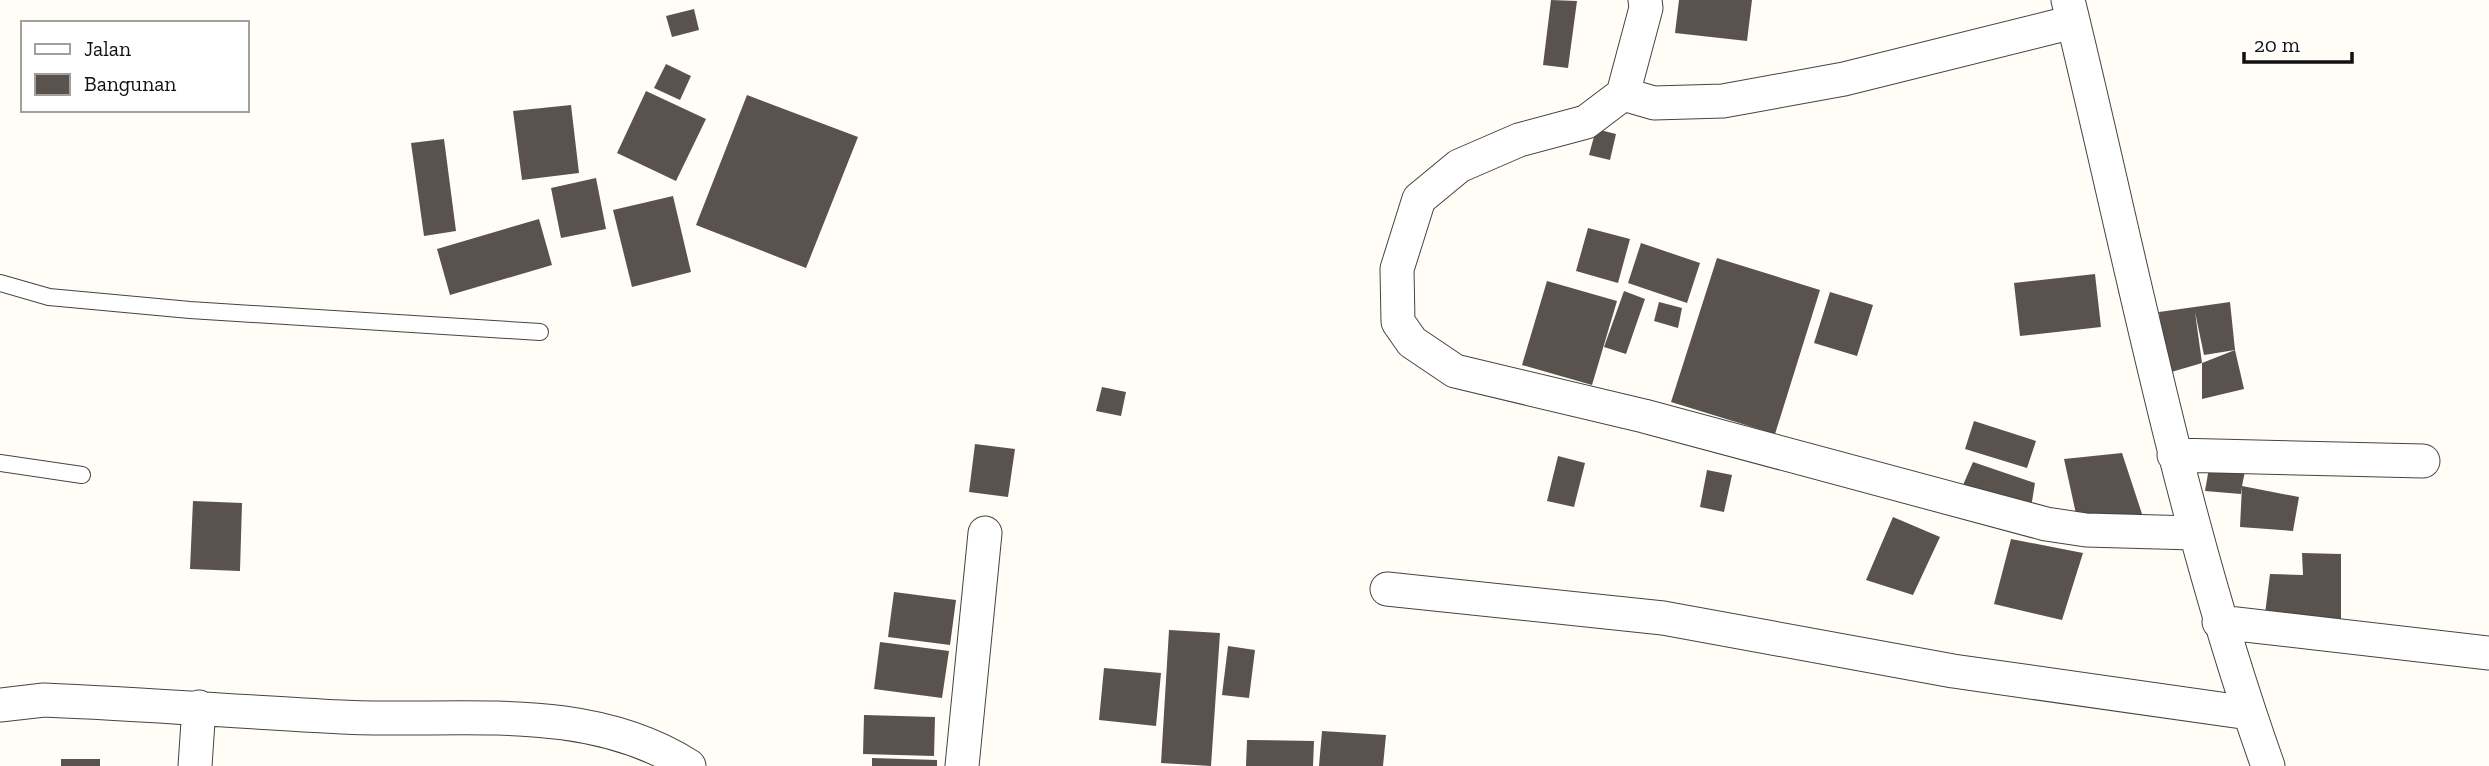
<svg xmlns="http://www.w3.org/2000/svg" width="2489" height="766" font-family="'Zilla Slab',serif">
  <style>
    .building { fill: #5a524d }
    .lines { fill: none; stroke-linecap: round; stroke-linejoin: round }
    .lane-casing { stroke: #444; stroke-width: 18 }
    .street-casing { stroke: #444; stroke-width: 35 }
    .lane { stroke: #fff; stroke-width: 16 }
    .street { stroke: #fff; stroke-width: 33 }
  </style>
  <rect width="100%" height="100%" fill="#fffdf5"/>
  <path class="building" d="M1551 0 1577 1 1568 68 1543 65Z
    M1679 0H1752L1747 41 1675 33Z
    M694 9 699 30 672 37 666 16Z
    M666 64 691 76 680 100 654 88Z
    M646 91 706 119 676 181 617 153Z
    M747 95 858 137 806 268 696 225Z
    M571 105 579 173 522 180 513 111Z
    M1596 129 1616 134 1610 160 1589 155Z
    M444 139 456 231 424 236 411 143Z
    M596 178 606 229 561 238 551 188Z
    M673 196 691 272 632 287 613 210Z
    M539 219 552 265 450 295 437 249Z
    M1588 228 1630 239 1618 283 1576 271Z
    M1641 243 1700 263 1687 303 1628 283Z
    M1717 258 1820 290 1775 434 1671 402Z
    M2095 274 2101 327 2020 336 2014 283Z
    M1547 281 1617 301 1592 385 1522 365Z
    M1624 291 1645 299 1626 354 1604 347Z
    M1830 292 1873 305 1857 356 1814 343Z
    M1659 302 1682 308 1678 328 1654 321Z
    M2230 302 2235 350 2204 355 2195 312 2202 363 2168 373 2159 312Z
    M2235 350 2244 389 2202 399V363Z
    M1102 387 1126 392 1121 416 1096 411Z
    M1974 421 2036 441 2027 468 1965 449Z
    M975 444 1015 449 1008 497 969 492Z
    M2122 453 2144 520 2078 523 2064 459Z
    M1558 456 1585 463 1574 507 1547 501Z
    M2211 456 2247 461 2242 486 2299 497 2293 531 2240 527 2242 486 2241 494 2205 491Z
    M1973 462 2035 483 2030 514 1960 492Z
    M1707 470 1732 475 1724 512 1700 507Z
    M193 501 242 503 240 571 190 569Z
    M1893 517 1940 537 1913 595 1866 580Z
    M2011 539 2083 553 2062 620 1994 604Z
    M2302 553 2341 554V619L2265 614 2270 574 2303 575Z
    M894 592 956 600 950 645 888 637Z
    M1169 630 1220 633 1211 766 1161 763Z
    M880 642 949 651 942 698 874 689Z
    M1228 646 1255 650 1249 698 1222 695Z
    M1104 668 1161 673 1156 726 1099 720Z
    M864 715 935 717 934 756 863 754Z
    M1322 731 1386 735 1383 766H1319Z
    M1247 740 1314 741 1313 766H1246Z
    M872 758 937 760V766H872Z
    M61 759H100V766H61Z"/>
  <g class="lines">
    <g class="lane-casing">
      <path id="lane" d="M0 283 49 297 190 310 540 332
        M0 463 82 475"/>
    </g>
    <g class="street-casing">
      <path id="street" d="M1645 0 1646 8 1623 94 1586 122 1519 140 1459 166 1419 199 1397 269 1398 322 1412 342 1455 371 1644 416 2046 524 2086 530 2194 533
        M2068 0C2131 257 2179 516 2268 766
        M1623 94 1654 103 1723 101 1844 79 2073 22
        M2174 455 2423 461
        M1387 589 1663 618 1953 671 2249 713
        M2219 622 2489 653
        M0 705 44 700C143 704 242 712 342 717 458 723 585 700 689 766
        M195 766 199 707
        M962 766 985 533"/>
    </g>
    <use href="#lane" class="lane"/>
    <use href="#street" class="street"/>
  </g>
  <rect x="21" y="21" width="228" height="91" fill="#ffffff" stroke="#a0a0a0" stroke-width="2"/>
  <rect x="35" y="44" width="35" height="10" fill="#ffffff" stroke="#a0a0a0" stroke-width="2"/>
  <text x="84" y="56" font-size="21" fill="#111111">Jalan</text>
  <rect x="35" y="74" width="35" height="21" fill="#5a524d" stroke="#a0a0a0" stroke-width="2"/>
  <text x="84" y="91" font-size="21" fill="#111111">Bangunan</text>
  <path d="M2244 52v10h108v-10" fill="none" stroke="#111111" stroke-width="3.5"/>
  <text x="2254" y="52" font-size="21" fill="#111111" stroke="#ffffff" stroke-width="5" paint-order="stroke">20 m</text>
</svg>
